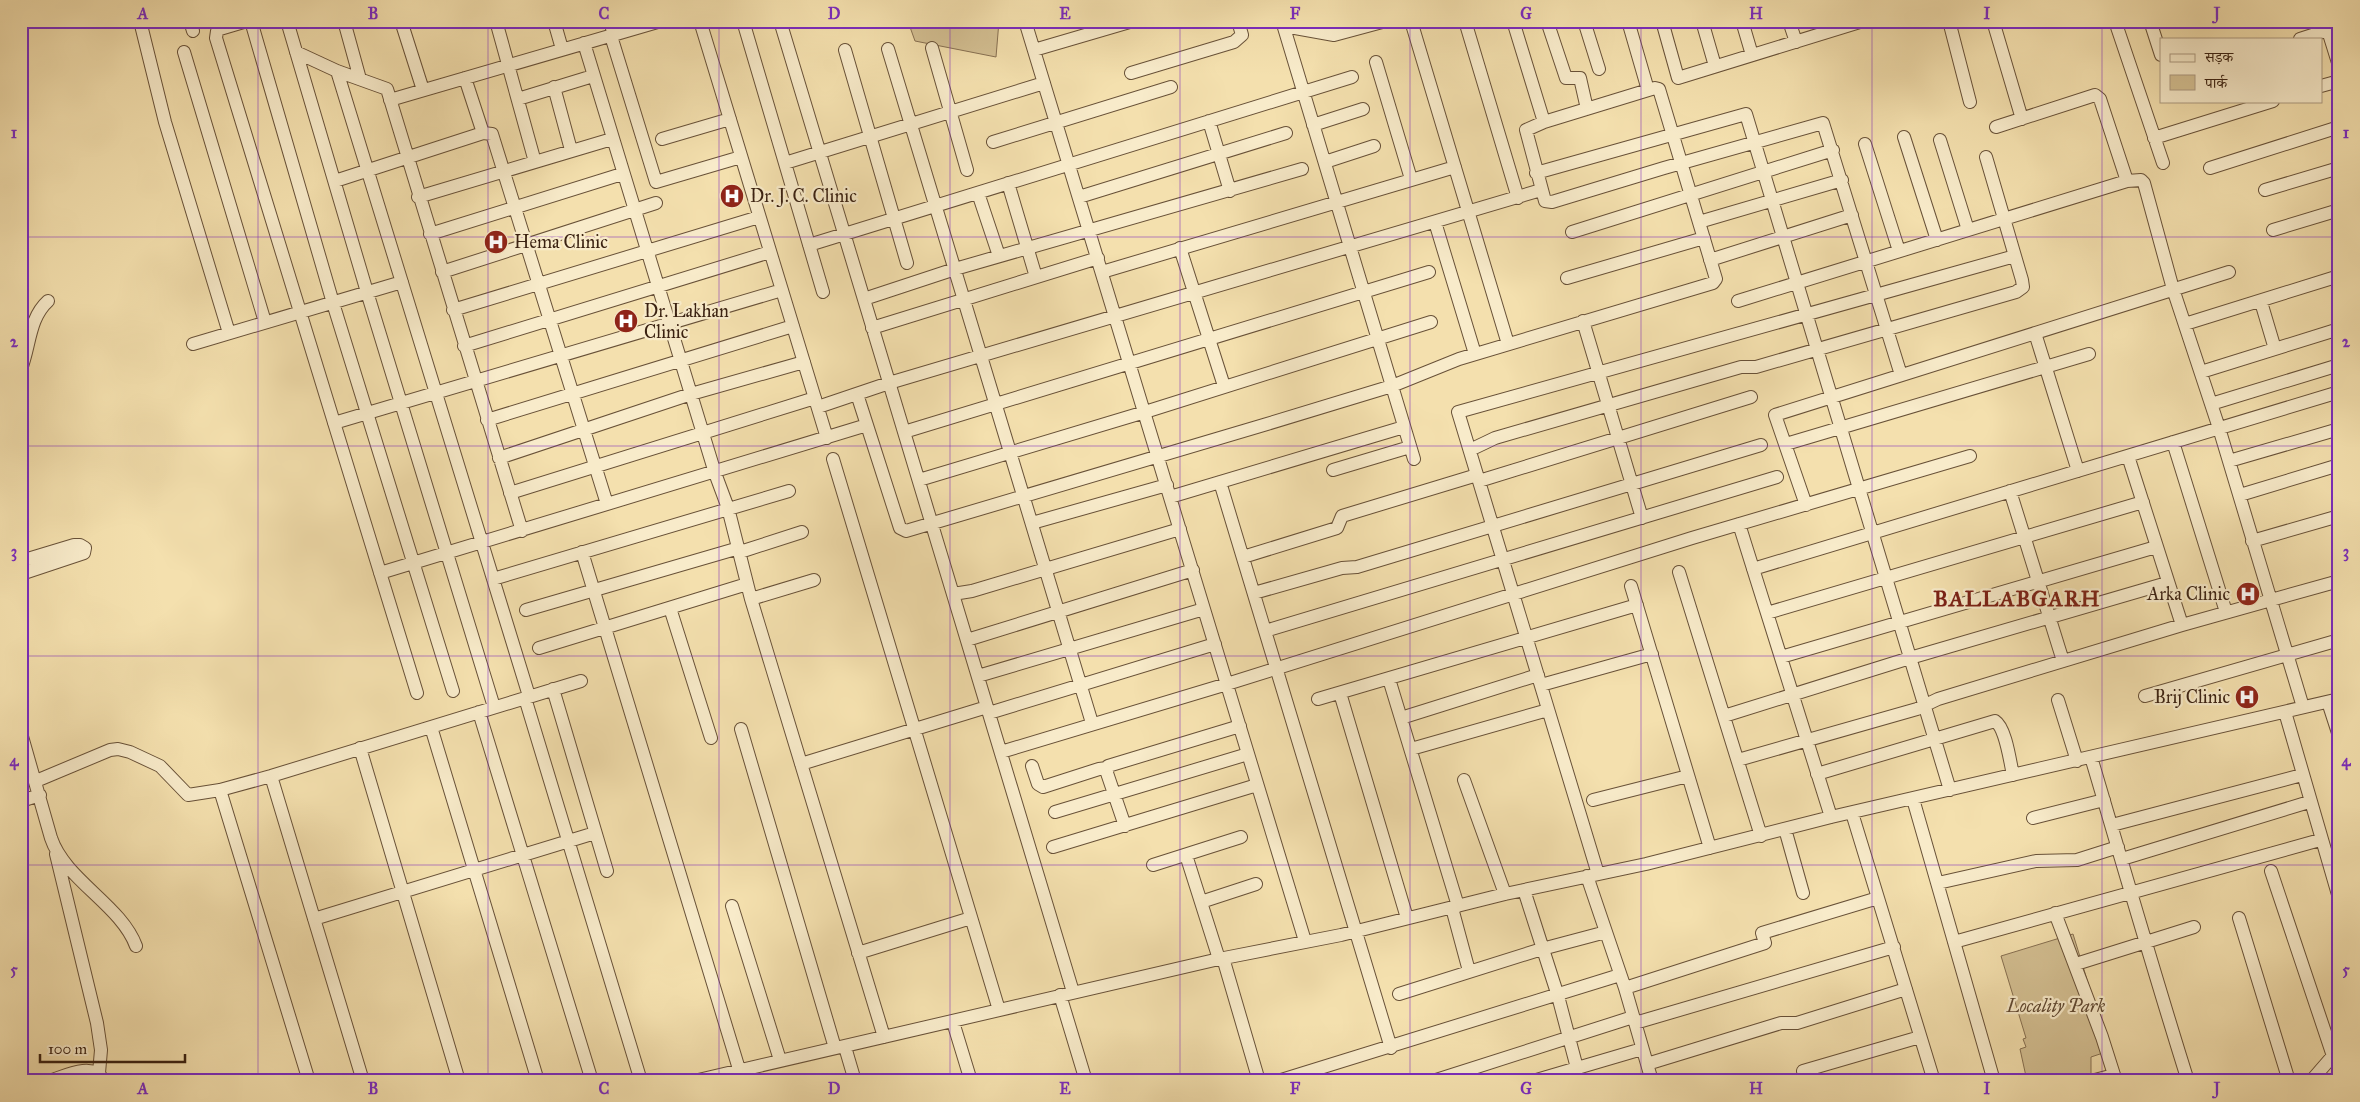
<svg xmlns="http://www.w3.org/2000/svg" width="2360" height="1102" font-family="'IM FELL Great Primer','Noto Serif Devanagari',serif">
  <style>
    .green { fill: #d4c093; stroke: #877052 }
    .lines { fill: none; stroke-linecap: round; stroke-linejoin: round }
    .minor-casing { stroke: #685138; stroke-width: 14 }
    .minor { stroke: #f8ebca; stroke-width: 12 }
    .grid { fill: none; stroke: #7b2cbf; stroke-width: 1; stroke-opacity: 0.55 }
    .labels { text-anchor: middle; stroke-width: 4.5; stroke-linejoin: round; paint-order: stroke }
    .poi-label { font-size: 18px; fill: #3a2111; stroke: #f8ebca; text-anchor: start }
    .park-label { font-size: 18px; font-style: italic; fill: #604932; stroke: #f8ebca }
    .district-label { font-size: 22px; font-weight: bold; letter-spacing: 1px; fill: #7a1f14; stroke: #f8ebca }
    .neatline { fill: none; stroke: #7b2cbf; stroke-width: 2 }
    .grid-label { font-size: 16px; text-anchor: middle; font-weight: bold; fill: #7b2cbf }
  </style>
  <rect width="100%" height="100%" fill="#f4e0ae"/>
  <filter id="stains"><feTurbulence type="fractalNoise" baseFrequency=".004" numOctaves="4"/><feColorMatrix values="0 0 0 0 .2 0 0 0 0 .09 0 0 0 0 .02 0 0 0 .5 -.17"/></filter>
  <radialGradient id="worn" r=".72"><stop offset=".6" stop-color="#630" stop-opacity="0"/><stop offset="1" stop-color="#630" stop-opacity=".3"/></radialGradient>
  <path class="green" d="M911 21H999L996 57 915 41 910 27Z
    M2073 934 2109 1051 2091 1057V1079L2084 1081H2027L2020 1049 2026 1047 2023 1039 2026 1038 2001 956Z"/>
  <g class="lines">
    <g class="minor-casing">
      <path id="minor" d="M140 21 165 122 229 333
        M190 21 193 31
        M247 21 220 29 217 31 216 38 417 693
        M251 21 333 303 453 691
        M287 21 367 292 494 707
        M344 21 360 79
        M401 21 423 90
        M496 21 535 162
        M554 21 562 49
        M610 21 614 35
        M700 21 827 438
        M743 21 823 292
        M780 21 1073 992
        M1025 21 1305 941
        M1282 21 1414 459
        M1318 21 1322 33
        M1411 21 1508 344
        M1465 21 1518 198
        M1513 21 1544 122
        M1547 21 1566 78H1580L1587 109
        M1584 21 1599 69
        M1628 21 1648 90
        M1662 21 1678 78 1863 21
        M1702 21 1715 66
        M1742 21 1752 55
        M1789 21 1796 42
        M1949 21 1970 102
        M1993 21 2022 119
        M2150 21 2161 55
        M2325 21 2339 66
        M1284 26 1334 35 1386 21
        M2117 27 2163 163
        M611 36 656 182 741 157
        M2300 39 2328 30
        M584 43 715 473 728 508 751 599 884 1037
        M932 48 967 170
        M888 49 1092 723
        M845 50 907 263
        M1034 50 1133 21
        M184 52 265 322
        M296 52 337 71 387 89 522 531
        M1376 62 1411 179
        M337 71 529 696
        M1131 73 1234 42 1242 35 1238 21
        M465 78 483 133
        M2321 86 2339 81
        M554 87 571 150
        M518 99 593 76
        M390 100 661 21
        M1209 121 1230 191
        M1313 125 1363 109
        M1996 127 2095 95 2100 99 2127 181
        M1904 137 1937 240
        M2154 138 2273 101
        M662 139 730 119
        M1940 140 1968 230
        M993 142 1171 87
        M1865 144 1899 251
        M1325 162 1374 146
        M785 163 1044 83
        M2210 168 2339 127
        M1536 173 1746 114 1950 790
        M335 181 483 133 492 134 607 504
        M1008 183 1036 277
        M2265 190 2339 168
        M978 193 999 256
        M418 197 612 139
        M1079 197 1286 133
        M1435 222 1475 354
        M1699 222 1842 180
        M2273 230 2339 210
        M1572 232 1833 150
        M430 234 622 174
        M809 245 1352 77
        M1180 248 1224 386
        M1710 260 1852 215
        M442 272 656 203
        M1102 272 1455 167
        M1567 278 1704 238
        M864 299 955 269 1302 169
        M1738 301 2127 181 2141 180 2144 183 2173 289 2219 428 2303 707
        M2261 302 2275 349
        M453 310 759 217
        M1583 321 1642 518
        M2185 324 2339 276
        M872 328 1098 258
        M2035 333 2078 471
        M193 344 402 282
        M464 346 770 252
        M21 369C30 346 29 318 48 301
        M2201 372 2339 329
        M857 394 900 528 906 531 1267 424 1392 386 1459 359 1713 283 1716 279C1697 216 1678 153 1659 89L1655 88 1544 122 1526 130 1545 201 1552 202 1664 168 1823 123 1901 375
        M2211 404 2339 365
        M818 407 889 383 1541 190
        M487 420 793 326
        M334 423 782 290
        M904 432 1429 272
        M2173 442 2226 612
        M1786 444 2089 354
        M1470 450 1495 438 1741 367H1756L2016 292 2023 287 2022 280 1986 157
        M2128 456 2182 625
        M499 458 691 394 804 362
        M833 459 999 1010
        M2229 461 2339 429
        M1333 470 1410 447
        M919 480 1145 412 1431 322
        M1479 481 1751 397
        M1220 482 1391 1048
        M2010 491 2063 661
        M510 493 815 398
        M2240 495 2339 465
        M1170 497 1404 427
        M1806 505 1775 415 2229 272
        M1032 523 1167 485
        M1739 524 1831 817
        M2252 541 2339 516
        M582 552 739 1069
        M740 552 802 532
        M1243 557 1337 528 1342 516 1477 475
        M21 561 74 545H80L85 548 84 553 21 574
        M1753 569 2339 392
        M1679 572 1761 836
        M380 573 867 425
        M493 579 789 491
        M1631 586 1710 848
        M1254 593 1342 568 1357 567 1761 445
        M953 594 972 591 1180 529
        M751 599 814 580
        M670 608 711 738
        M526 610 739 548
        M1767 613 2143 502
        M1265 631 1777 477
        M967 640 1193 570
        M539 648 747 584
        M1781 657 2156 547
        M978 676 1204 609
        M1389 679 1458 906
        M1541 685 1652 654
        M553 689 607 871
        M1340 693 1407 918
        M2145 696 2339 640
        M525 698 641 1081
        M1318 699 1637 605
        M2058 700 2077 761
        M2328 702 2339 736
        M479 712 592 1081
        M2285 712 2339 898
        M989 713 1215 644
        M1724 716 1910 658 2167 583
        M1401 718 1538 675
        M431 727 538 1081
        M741 729 835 1048
        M21 733 51 838C65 880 121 905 136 946
        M360 748 459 1081
        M1411 749 1548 710
        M1001 752 1227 684 1692 538 1970 456
        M2091 757C2123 865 2154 973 2188 1081
        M1738 760 1917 709 1938 699 2182 625 2339 581
        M801 764 987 707
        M1032 766 1038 784 1043 787 1099 769 1107 768
        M1817 774 1995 721C2006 728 2010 762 2013 775
        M271 776 363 1081
        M1464 780 1505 894
        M36 781 110 750 118 749 130 752 160 766 188 795 220 790 271 776 581 681
        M220 790 309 1081
        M1913 799 1994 1081
        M1593 800 1688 776
        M21 801 40 795
        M1055 812 1248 754
        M1852 813 1934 1081
        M2033 818 2104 800
        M2112 825 2302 775
        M1125 826 1107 773 1108 766 1240 726
        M1785 829 1803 893
        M1053 847 1257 785
        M56 854 97 1023 101 1050 99 1073
        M1186 855 1219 959
        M2122 859 2309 802
        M1153 865 1241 837
        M2271 871 2333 1056
        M1598 874 1458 412 2015 256
        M1587 876 1625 988 1652 1081
        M1938 883 2036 861 2077 860 2118 847
        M1524 890 1558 996 1577 1068
        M1201 902 1256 884
        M732 906 780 1060
        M1452 908 1469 971
        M2055 913 2102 1037 2116 1081
        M2239 918 2289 1081
        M314 919 595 833
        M1954 942 2320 840
        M858 953 971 918
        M1223 958 1259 1081
        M2076 964 2194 927
        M1625 988 1765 943 1762 933 1878 898
        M1399 994 1542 949 1606 932
        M1060 995 1086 1081
        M953 1022 971 1081
        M1635 1023 1894 947
        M845 1047 855 1081
        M1647 1064 1781 1023H1797L1906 989
        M1803 1071 1920 1037
        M49 1081C65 1076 92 1062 103 1079
        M694 1081 1219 959 1341 935 1505 894 1646 864 1831 817 2339 699
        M1278 1081 1620 975
        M1433 1081 1633 1017
        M1533 1081 1642 1049
        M2091 1081 2114 1075
        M2311 1081 2337 1051"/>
    </g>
    <use href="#minor" class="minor"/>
  </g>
  <path class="grid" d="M258 21V1081M488 21V1081M719 21V1081M950 21V1081M1180 21V1081M1410 21V1081M1641 21V1081M1872 21V1081M2102 21V1081M21 237H2339M21 446H2339M21 656H2339M21 865H2339"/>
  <defs>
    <g id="hospital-disc" transform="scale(1.25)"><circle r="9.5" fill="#8f2418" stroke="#f8ebca"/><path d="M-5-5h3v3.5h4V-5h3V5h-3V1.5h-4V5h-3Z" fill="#fff"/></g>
  </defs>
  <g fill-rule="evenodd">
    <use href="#hospital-disc" x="732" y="196"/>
    <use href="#hospital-disc" x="496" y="242"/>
    <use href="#hospital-disc" x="626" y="321"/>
    <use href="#hospital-disc" x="2248" y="594"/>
    <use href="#hospital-disc" x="2247" y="697"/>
  </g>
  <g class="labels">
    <g class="poi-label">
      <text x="750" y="202">Dr. J. C. Clinic</text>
      <text x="514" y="248">Hema Clinic</text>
      <text x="644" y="317">Dr. Lakhan<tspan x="644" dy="21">Clinic</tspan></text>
      <text x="2230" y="600" text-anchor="end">Arka Clinic</text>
      <text x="2230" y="703" text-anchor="end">Brij Clinic</text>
    </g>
    <g class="park-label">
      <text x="2056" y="1012">Locality Park</text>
    </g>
    <g class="district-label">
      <text x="2017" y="606">BALLABGARH</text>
    </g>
  </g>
  <rect width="2360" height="1102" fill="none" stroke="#f4e0ae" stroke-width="55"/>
  <rect x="2160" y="38" width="162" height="65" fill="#f8ebca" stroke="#ac9a80"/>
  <rect x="2170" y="54" width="25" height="8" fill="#f8ebca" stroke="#ac9a80"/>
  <text x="2205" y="62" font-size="15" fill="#3a2111">सड़क</text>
  <rect x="2170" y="75" width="25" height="15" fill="#d4c093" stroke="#ac9a80"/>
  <text x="2205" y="88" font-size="15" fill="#3a2111">पार्क</text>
  <path d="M40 1054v8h145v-8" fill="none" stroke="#3a2111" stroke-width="2.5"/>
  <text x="48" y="1054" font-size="15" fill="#3a2111" stroke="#f8ebca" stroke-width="4" paint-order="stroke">100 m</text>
  <rect x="28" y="28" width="2304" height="1046" class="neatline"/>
  <g class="grid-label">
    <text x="143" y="19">A</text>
    <text x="373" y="19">B</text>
    <text x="604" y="19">C</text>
    <text x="834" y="19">D</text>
    <text x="1065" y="19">E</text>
    <text x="1295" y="19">F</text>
    <text x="1526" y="19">G</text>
    <text x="1756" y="19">H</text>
    <text x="1987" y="19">I</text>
    <text x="2217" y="19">J</text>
    <text x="14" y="138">1</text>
    <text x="2346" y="138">1</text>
    <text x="14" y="347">2</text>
    <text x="2346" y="347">2</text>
    <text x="14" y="557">3</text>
    <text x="2346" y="557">3</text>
    <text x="14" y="766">4</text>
    <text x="2346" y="766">4</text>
    <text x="14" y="975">5</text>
    <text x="2346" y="975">5</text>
    <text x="143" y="1094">A</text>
    <text x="373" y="1094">B</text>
    <text x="604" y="1094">C</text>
    <text x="834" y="1094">D</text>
    <text x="1065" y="1094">E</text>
    <text x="1295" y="1094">F</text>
    <text x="1526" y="1094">G</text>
    <text x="1756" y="1094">H</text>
    <text x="1987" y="1094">I</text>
    <text x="2217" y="1094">J</text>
  </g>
  <rect width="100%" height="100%" filter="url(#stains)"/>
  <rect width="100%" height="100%" fill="url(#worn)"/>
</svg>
